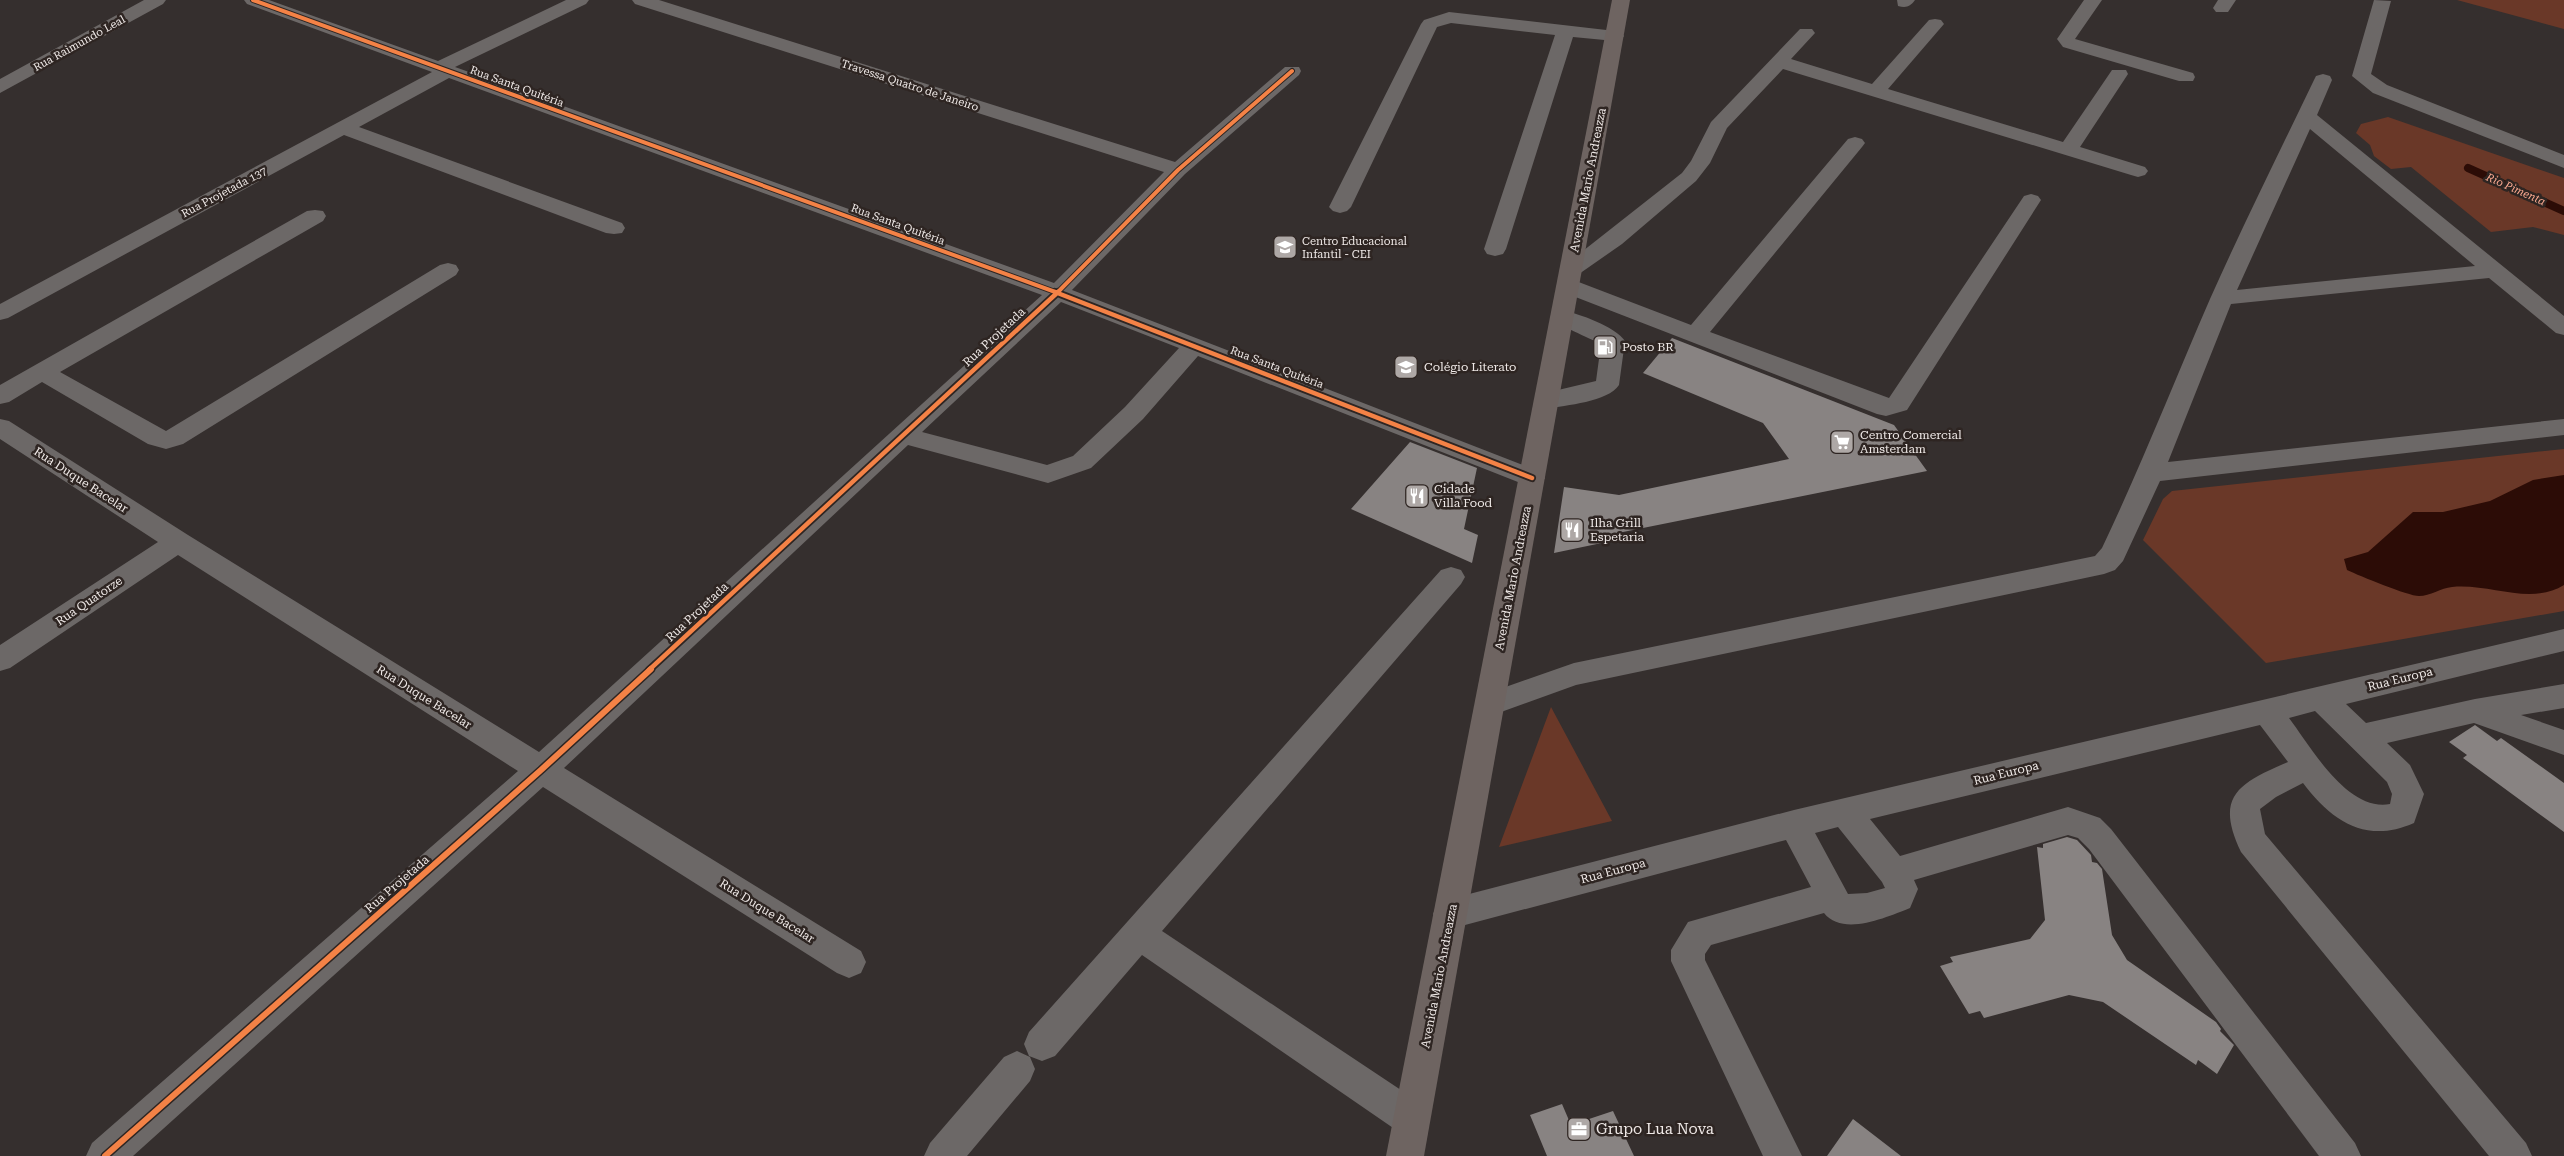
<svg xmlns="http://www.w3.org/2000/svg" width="2564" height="1156" font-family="'Roboto Serif',serif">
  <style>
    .green { fill: #6a3828 }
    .water { fill: #2c0c06 }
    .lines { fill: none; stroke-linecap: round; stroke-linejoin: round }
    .stream { stroke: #2c0c06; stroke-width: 8 }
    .building { fill: #888382 }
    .minor { fill: #6c6867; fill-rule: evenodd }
    .major { fill: #6e6461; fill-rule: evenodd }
    .cycleway-far2-casing { stroke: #2e2522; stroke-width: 6 }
    .cycleway-far1-casing { stroke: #2e2522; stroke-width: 8 }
    .cycleway-casing { stroke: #2e2522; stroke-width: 9 }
    .cycleway-far2 { stroke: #f48246; stroke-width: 4 }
    .cycleway-far1 { stroke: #f48246; stroke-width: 4.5 }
    .cycleway { stroke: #f48246; stroke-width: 6 }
    .labels { text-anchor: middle; stroke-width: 5; stroke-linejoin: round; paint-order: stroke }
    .far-street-label { font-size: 11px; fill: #efe9e7; stroke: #2e2522 }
    .far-water-label { font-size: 11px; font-style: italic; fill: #fdab92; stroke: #2e2522 }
    .far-poi-label { font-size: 11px; fill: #efe9e7; stroke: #2e2522; text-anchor: start }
    .street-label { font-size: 12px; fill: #efe9e7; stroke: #2e2522 }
    .poi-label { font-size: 12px; fill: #efe9e7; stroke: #2e2522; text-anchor: start }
    .near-poi-label { font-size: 15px; fill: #efe9e7; stroke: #2e2522; text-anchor: start }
  </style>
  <rect width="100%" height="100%" fill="#352f2e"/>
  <path class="green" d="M2457 0H2564V29Z
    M2388 117 2564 178V235L2533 227 2491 232 2411 167 2391 169 2374 156 2370 145 2356 133 2361 124Z
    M2564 449V611L2266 663 2143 540 2163 499 2172 491Z
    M1551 707 1612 821 1499 847Z"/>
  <path class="water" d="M2564 475V585C2530 606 2490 583 2452 587 2441 588 2430 596 2419 596 2408 596 2360 576 2347 570L2344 559 2368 552 2413 512H2443L2490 501 2533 480Z"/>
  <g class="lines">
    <path class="stream" d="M2468 168 2564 211"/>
  </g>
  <path class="building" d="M1672 338 1894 425 1927 471 1613 534 1616 540 1554 553 1564 487 1619 495 1789 459 1763 423 1643 373Z
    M1410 442 1477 468 1464 529 1478 535 1472 563 1351 509Z
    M2475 725 2497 741 2501 738 2564 783V832L2463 758 2467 755 2449 742Z
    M2067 837 2077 840 2091 855 2092 862 2097 863 2102 869 2112 935 2127 960 2216 1022 2221 1029 2220 1031 2234 1045 2217 1074 2198 1060 2196 1065 2103 1002 2069 995 1984 1018 1980 1011 1969 1014 1940 966 1953 962 1950 957 2030 939 2045 920 2037 847 2043 848V844Z
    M1562 1104 1571 1125 1613 1111 1634 1156H1547L1530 1115Z
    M1853 1119 1901 1156H1827Z"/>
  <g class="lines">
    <path class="minor" d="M144 0H166L163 4 0 93V79Z
      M244 0H269L438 61 566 0H589L586 4 455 67 1054 283 1164 172 635 4 632 0H659L1175 162 1285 67H1299L1301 71 1299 75 1185 174 1072 290 1541 472 1545 478 1541 484 1532 487 1523 484 1198 356 1143 419 1091 468 1048 483 908 445 564 768 861 951 866 962 861 973 849 978 837 973 543 787 133 1156H86L92 1143 518 771 178 555 10 668 0 671V645L158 542 0 439V419L9 421 188 535 539 752 1042 295 449 78 359 127 622 223 625 228 622 233 614 234 606 233 344 135 8 318 0 320V304L432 72 247 4ZM1061 302 1179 348 1125 407 1073 456 1047 465 922 432Z
      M1897 0H1915C1910 7 1906 8 1898 6Z
      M2084 0H2102L2075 39 2193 73 2195 77 2193 81H2179L2063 47 2057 39Z
      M2218 0H2236L2228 12H2216L2213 8Z
      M2374 0 2391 1 2371 74 2387 85 2564 155V168L2373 93 2352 76Z
      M1449 12 1615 31 1621 32 1624 36 1621 40 1615 41 1573 37 1506 249 1503 254 1495 256 1487 254 1484 249 1555 35 1451 23 1437 27 1351 207 1347 211 1340 213 1333 211 1329 207 1421 24 1424 20Z
      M1935 19 1941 20 1944 24 1888 89 2063 142 2112 70H2126L2128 74 2080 147 2145 167 2148 171 2145 175 2138 177 2131 175 1783 69 1727 128 1710 163 1696 181 1622 244 1579 274 1571 276 1563 274 1560 269 1682 173 1691 161 1711 122 1800 29H1812L1815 33 1791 59 1872 84 1929 20Z
      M2323 74 2330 76 2332 80 2317 115 2564 316V335L2556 333 2489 278 2231 304 2168 462 2564 419V435L2160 481 2123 561 2115 570 2104 574 1576 685 1490 716 1480 712 1475 704 1480 696 1574 663 2095 556 2102 548C2141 466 2174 382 2210 299 2243 225 2279 153 2314 80L2316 76ZM2310 129 2475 266 2237 290Z
      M1855 137 1862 139 1865 143 1862 147 1710 332 1889 398 2024 196 2031 194 2038 196 2041 200 1907 410 1886 416 1877 414 1560 291 1557 286 1560 281 1568 279 1576 281 1691 325 1848 139Z
      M315 210 323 211 326 216 323 221 60 372 166 431 440 265 448 263 456 265 459 270 456 275 183 444 166 449 148 444 42 382 9 402 0 404V385L307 211Z
      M1562 310C1579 314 1615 326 1625 341L1619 385C1608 402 1566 405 1546 409L1537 407 1534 401 1537 395 1596 381 1601 344C1590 338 1556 325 1551 317L1554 312Z
      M1451 567 1461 570 1465 577 1461 584 1162 931 1425 1106 1430 1119 1425 1132 1412 1137 1399 1132 1142 955 1055 1056 1042 1061 1029 1056 1024 1044 1029 1032 1441 570Z
      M2564 629V651L2346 704 2366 723 2475 699 2564 684V708L2521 715 2564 730V755L2474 723 2387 743 2410 765 2424 794 2414 823C2367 844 2332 822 2303 783L2276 797 2260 809 2265 834 2526 1143 2532 1156H2489L2241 852C2214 796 2239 783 2288 762L2260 725 1870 819 1900 856 2068 807 2100 818 2111 829 2355 1143 2361 1156H2319L2089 849 2078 838 2068 835 1914 880 1918 889 1910 908C1887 917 1843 937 1824 913L1711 945 1705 954V960L1802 1156H1763L1671 961V950L1688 922 1811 887 1786 840 1450 929 1438 925 1433 914 1438 903 1450 899 1794 810ZM2315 711 2387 782 2392 794 2390 804C2347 812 2311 747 2289 718ZM1838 827 1882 882 1885 888 1867 893 1848 894 1815 833Z
      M1017 1051 1030 1057 1035 1069 1030 1081 967 1156H924L930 1143 1004 1057Z"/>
    <path class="major" d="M1612 0H1630L1424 1156H1386Z"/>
    <g class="cycleway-far2-casing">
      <path id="cycleway-far2" d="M253 0 1058 293
        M1057 293 1178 170 1292 71"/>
    </g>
    <g class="cycleway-far1-casing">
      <path id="cycleway-far1" d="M1055 292 1532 478
        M649 670 1058 292"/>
    </g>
    <g class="cycleway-casing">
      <path id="cycleway" d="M105 1156 541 770 651 669"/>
    </g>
    <use href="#cycleway-far2" class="cycleway-far2"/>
    <use href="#cycleway-far1" class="cycleway-far1"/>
    <use href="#cycleway" class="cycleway"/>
  </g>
  <defs>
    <g id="school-square" transform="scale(1.25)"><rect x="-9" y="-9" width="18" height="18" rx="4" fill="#aea8a6" stroke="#2e2522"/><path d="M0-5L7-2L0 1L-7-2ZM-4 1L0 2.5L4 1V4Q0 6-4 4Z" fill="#fff"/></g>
    <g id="fuel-square" transform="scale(1.25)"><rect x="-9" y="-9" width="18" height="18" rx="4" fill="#aea8a6" stroke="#2e2522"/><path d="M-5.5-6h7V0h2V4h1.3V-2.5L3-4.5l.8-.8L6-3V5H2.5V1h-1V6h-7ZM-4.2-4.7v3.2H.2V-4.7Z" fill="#fff"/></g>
    <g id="supermarket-square" transform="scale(1.25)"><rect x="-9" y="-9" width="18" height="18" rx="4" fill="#aea8a6" stroke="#2e2522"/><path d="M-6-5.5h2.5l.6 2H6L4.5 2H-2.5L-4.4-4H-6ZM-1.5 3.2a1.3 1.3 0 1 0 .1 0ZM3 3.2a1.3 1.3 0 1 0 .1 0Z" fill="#fff"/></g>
    <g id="restaurant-square" transform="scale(1.25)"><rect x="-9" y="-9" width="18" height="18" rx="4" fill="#aea8a6" stroke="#2e2522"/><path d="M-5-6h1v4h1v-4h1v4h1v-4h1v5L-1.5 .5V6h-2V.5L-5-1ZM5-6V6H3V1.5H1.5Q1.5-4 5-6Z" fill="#fff"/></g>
    <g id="office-square" transform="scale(1.25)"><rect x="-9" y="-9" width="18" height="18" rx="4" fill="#aea8a6" stroke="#2e2522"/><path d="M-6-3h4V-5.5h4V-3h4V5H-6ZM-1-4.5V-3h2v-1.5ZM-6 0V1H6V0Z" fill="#fff"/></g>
  </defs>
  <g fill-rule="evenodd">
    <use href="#school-square" x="1285" y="247"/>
    <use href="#fuel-square" x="1605" y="347"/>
    <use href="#school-square" x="1406" y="367"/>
    <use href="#supermarket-square" x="1842" y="442"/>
    <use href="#restaurant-square" x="1417" y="496"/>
    <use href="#restaurant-square" x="1572" y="530"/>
    <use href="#office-square" x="1579" y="1129"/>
  </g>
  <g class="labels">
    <g class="far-street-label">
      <text transform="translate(79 43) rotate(-29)" y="4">Rua Raimundo Leal</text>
      <text transform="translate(910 85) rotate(18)" y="4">Travessa Quatro de Janeiro</text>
      <text transform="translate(517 86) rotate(20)" y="4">Rua Santa Quitéria</text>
      <text transform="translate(224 192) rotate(-28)" y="4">Rua Projetada 137</text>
      <text transform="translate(898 224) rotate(20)" y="4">Rua Santa Quitéria</text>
      <text transform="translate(1277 367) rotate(21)" y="4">Rua Santa Quitéria</text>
    </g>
    <g class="far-water-label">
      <text transform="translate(2516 189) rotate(24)" y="4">Rio Pimenta</text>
    </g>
    <g class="far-poi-label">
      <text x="1302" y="245">Centro Educacional<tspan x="1302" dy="13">Infantil - CEI</tspan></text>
    </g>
    <g class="street-label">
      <text transform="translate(1588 180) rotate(-79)" y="4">Avenida Mario Andreazza</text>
      <text transform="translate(994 337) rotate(-43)" y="4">Rua Projetada</text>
      <text transform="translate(81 480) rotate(33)" y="4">Rua Duque Bacelar</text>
      <text transform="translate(1513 578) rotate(-79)" y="4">Avenida Mario Andreazza</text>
      <text transform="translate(89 601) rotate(-34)" y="4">Rua Quatorze</text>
      <text transform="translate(697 612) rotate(-43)" y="4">Rua Projetada</text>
      <text transform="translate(2400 679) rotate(-14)" y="4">Rua Europa</text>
      <text transform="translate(424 697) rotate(32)" y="4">Rua Duque Bacelar</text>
      <text transform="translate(2006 773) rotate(-14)" y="4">Rua Europa</text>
      <text transform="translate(1613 871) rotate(-15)" y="4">Rua Europa</text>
      <text transform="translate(397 884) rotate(-41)" y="4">Rua Projetada</text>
      <text transform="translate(767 911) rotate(32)" y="4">Rua Duque Bacelar</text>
      <text transform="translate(1439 976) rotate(-79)" y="4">Avenida Mario Andreazza</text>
    </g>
    <g class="poi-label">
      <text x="1622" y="351">Posto BR</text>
      <text x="1424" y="371">Colégio Literato</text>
      <text x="1860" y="439">Centro Comercial<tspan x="1860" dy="14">Amsterdam</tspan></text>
      <text x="1434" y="493">Cidade<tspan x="1434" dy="14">Villa Food</tspan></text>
      <text x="1590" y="527">Ilha Grill<tspan x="1590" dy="14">Espetaria</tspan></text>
    </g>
    <g class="near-poi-label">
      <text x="1596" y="1134">Grupo Lua Nova</text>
    </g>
  </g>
</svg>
